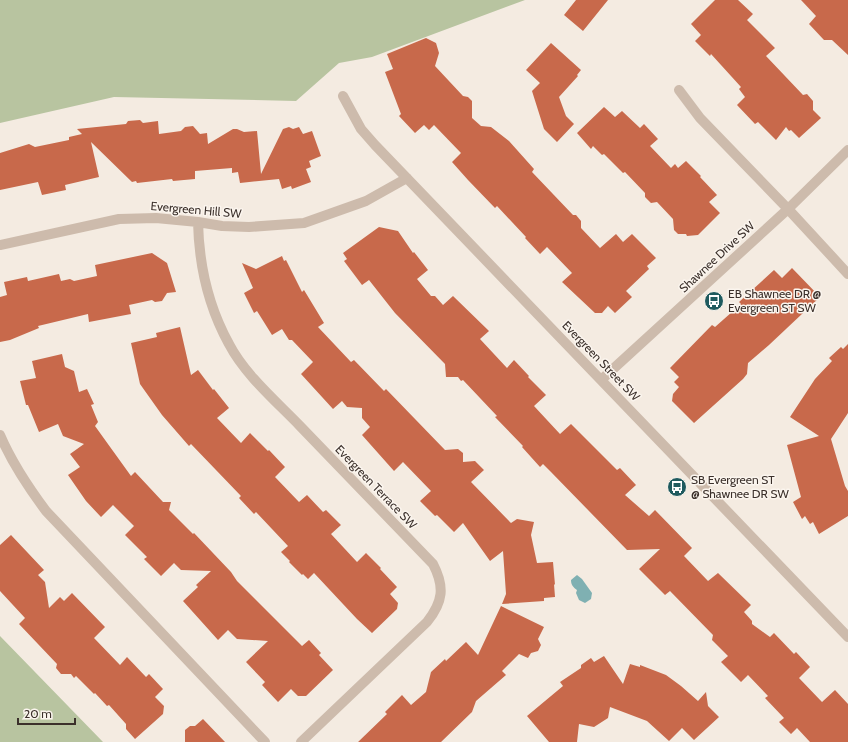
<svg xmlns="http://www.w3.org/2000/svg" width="848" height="742" font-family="Cabin,sans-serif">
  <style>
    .green { fill: #b8c4a0 }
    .water { fill: #7fb0b2 }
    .building { fill: #c8694b }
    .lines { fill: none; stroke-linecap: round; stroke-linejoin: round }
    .minor { stroke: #cdbbac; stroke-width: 10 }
    .labels { text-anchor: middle; stroke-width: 3; stroke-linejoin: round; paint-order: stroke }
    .street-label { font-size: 12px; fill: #3b302b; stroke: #fbf5ee }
    .poi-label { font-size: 12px; fill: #3b302b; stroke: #fbf5ee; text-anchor: start }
  </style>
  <rect width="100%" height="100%" fill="#f4ebe1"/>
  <path class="green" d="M0 0H525L372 57 339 63 296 101 114 97 0 123Z
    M0 636 103 742H0Z"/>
  <path class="water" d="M577 575 582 579 592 593 591 599 585 603 579 600 576 593 577 590C573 587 571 585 571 580Z"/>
  <path class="building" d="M576 0H608L583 31 564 15Z
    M715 0H738L753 14 747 20 775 48 766 56 803 95 807 94 813 101V110L821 118 799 138 791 130 789 131 786 127 776 140 758 122 755 124 737 105 745 97 739 89 741 87 711 54 710 56 695 41 701 35 691 24Z
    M801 0H848V55L832 40H824L809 24 816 16Z
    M426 38 436 43 439 53 435 66 463 96 468 97 472 101V118L481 126 491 127 509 141 534 169 532 172 573 215H576L581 221V228L600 248 616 234 623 242 632 234 656 258 647 266 649 269 626 291 632 297 615 313 608 306 602 313H595L562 282 572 273 547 247 540 254 525 238 526 237 497 206 495 208 468 180 452 162 461 153 434 125 429 130 424 125 415 133 399 116 401 114 385 72 393 69 387 54Z
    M551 43 581 70 577 75 578 76 559 97 566 116 574 124 557 142 544 129 532 91 540 83 526 70Z
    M604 107 615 117 622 111 640 128 644 124 658 139 650 146 671 168 675 164 678 168 686 161 701 176 700 177 717 195 709 202 720 213 698 235 687 236 686 234H678L674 230 673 219 657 202 651 203 645 197V193L625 172 623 173 604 154 602 155 593 146 591 149 577 133Z
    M140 120 143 123 158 121 159 134 181 131 185 127 193 126 200 134 207 133 208 144 233 129H237L244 132 257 131 261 174 283 129 289 127 293 129 299 127 303 134 312 131 321 156 309 161 311 167 306 169 311 182 292 189 291 186 282 189 279 179 240 183 238 172 232 173V168L195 171V179L173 181 172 179 137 183 136 181 132 182 91 142 99 177 65 185 66 190 42 195 38 182 0 190V153L29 144 35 147 69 140V137L82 134 77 129 126 124 128 121Z
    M379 227 398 231 413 253 414 252 428 270 417 279 431 296H435L443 305 453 296 489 331 480 339 507 368 514 360 529 376 528 377 546 395 534 406 560 434 571 424 617 470 620 468 636 485 625 495 649 516 655 510 692 548 684 556 708 581 718 573 751 605 744 612 752 621V624L770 637 774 633 794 654 796 652 810 667 799 678 822 702 835 690 848 704V742H810L797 728 791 734 779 722 784 718 765 698 768 696 748 675 741 682 721 662 728 656 712 640 713 635 670 591 665 595 639 569 660 549 627 550 551 472 543 464 540 467 522 447 523 446 495 417 497 416 463 380 461 381 458 377H446L445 364 395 313 369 280 362 285 344 261 347 259 343 253Z
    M152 253 167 263 176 292 167 293 162 301 155 302 152 300 129 305 131 314 89 322 88 314 38 326 39 328 10 340 0 342V297L7 295 4 282 27 277 28 281 59 274 61 281 70 279 74 281 97 276 95 265Z
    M282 256 284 261 286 260 302 292 304 290 324 323 318 327 351 362 354 360 384 391 386 389 445 450 458 449 463 453V462L475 461 484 470 471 482 511 523 517 519 534 522 531 535 537 563 553 562 555 585 554 584 555 597 544 598V601L502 604 506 594 503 551 490 561 463 523 454 532 437 515 435 516 420 501 431 491 403 462 394 471 362 435 370 427 362 418V408L347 407 342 401 333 409 301 374 313 362 292 340H289L282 329 272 335 257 311 254 313 244 293 253 288 242 263 256 269Z
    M792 268 820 297 769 345 748 363 747 374 743 379 694 423 672 401 673 394 679 387 674 382 679 377 670 368 712 325 715 327 741 304 739 302 774 270 782 278Z
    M180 327 191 375 198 370 213 390 214 389 229 408 217 418 241 443 250 433 268 451 269 450 285 467 275 477 299 502 307 495 323 512 326 510 341 525 331 534 357 562 366 553 381 568 380 569 397 587 390 594 398 603 397 609 372 633 357 619 314 573 308 579 303 574 302 575 289 562 290 561 281 552 288 546 256 512 254 514 239 498 241 496 191 444 189 446 162 415 140 384 131 343 157 337 156 333Z
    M848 344V413L831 439 845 486 848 491V516L819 534 813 522 810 524 805 516 802 519 793 502 801 497 787 445 819 436 790 417 815 379 832 361 829 358 841 347 843 349Z
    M62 354 65 367 74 371 79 392 87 389 94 404 91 405 98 422 95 426 131 476 135 472 163 502H171L169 510 193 534 194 533 231 572 237 581 302 646 309 640 321 653 319 655 333 670 306 696H298L291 689 278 702 262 685 265 682 246 662 268 641 237 639 228 630 218 640 183 601 198 587 196 585 211 571 181 570 174 563 161 576 144 559 147 557 125 535 134 526 113 505 101 517 86 501 68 475 80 467 70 454 84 444 63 436 58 424 39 432 28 405H26L20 381 36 378 32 361Z
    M11 535 44 570 38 575 45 582 49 608 60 597 64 601 72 593 105 627 94 638 120 665 127 657 146 677 149 674 163 689 155 697 164 706 163 714 135 739 126 729V724L109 705 107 706 95 693 94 694 76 676 74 678 71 674H61L56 668 57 664 19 624 25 618 0 591V545Z
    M501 606 544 627 538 639 541 645 538 651 531 653 528 658 519 654 502 671 506 675 476 701 472 712 441 742H358L387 714 385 712 402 695 411 705 426 692 431 672 445 659 446 661 466 642 478 655Z
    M604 656 623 684 630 664 640 667V665L666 675 681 686 698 701 706 692 708 706 719 717 694 740 682 728 669 741 647 721 610 707 608 718 594 727 579 724 577 742H549L527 716 563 686 560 682 581 668V665L591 658 594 662Z
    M203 719 225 742H185V730L190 726H195Z"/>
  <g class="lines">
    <path class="minor" d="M679 90 700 118 788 209 848 274
      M343 96 361 129 375 145 848 637
      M198 222C199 266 208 306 229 344 245 375 277 402 300 426 344 472 389 518 433 564 445 587 443 602 427 622L301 742
      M0 245 119 219 156 218 198 222 222 226 249 227 304 223 366 201 407 178
      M601 380 788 209 848 150
      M0 435C12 463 28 487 46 511L265 742"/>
  </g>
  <defs>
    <g id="bus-disc" transform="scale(1)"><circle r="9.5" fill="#1f5a5e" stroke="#fbf5ee"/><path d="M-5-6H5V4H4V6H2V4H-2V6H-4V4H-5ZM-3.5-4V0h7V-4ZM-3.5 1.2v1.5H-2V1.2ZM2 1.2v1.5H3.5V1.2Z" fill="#fff"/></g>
  </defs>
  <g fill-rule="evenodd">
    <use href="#bus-disc" x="714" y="301"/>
    <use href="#bus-disc" x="677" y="487"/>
  </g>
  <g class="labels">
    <g class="street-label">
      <text transform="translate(196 210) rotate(5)" y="4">Evergreen Hill SW</text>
      <text transform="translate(717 257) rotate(-43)" y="4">Shawnee Drive SW</text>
      <text transform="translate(601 361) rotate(46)" y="4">Evergreen Street SW</text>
      <text transform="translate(376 487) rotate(46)" y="4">Evergreen Terrace SW</text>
    </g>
    <g class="poi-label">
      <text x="728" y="298">EB Shawnee DR @<tspan x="728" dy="14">Evergreen ST SW</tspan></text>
      <text x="691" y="484">SB Evergreen ST<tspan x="691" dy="14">@ Shawnee DR SW</tspan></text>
    </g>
  </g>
  <path d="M18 718v6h57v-6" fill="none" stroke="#3b302b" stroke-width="2"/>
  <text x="24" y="718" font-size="12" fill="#3b302b" stroke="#fbf5ee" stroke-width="3" paint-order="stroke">20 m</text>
</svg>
